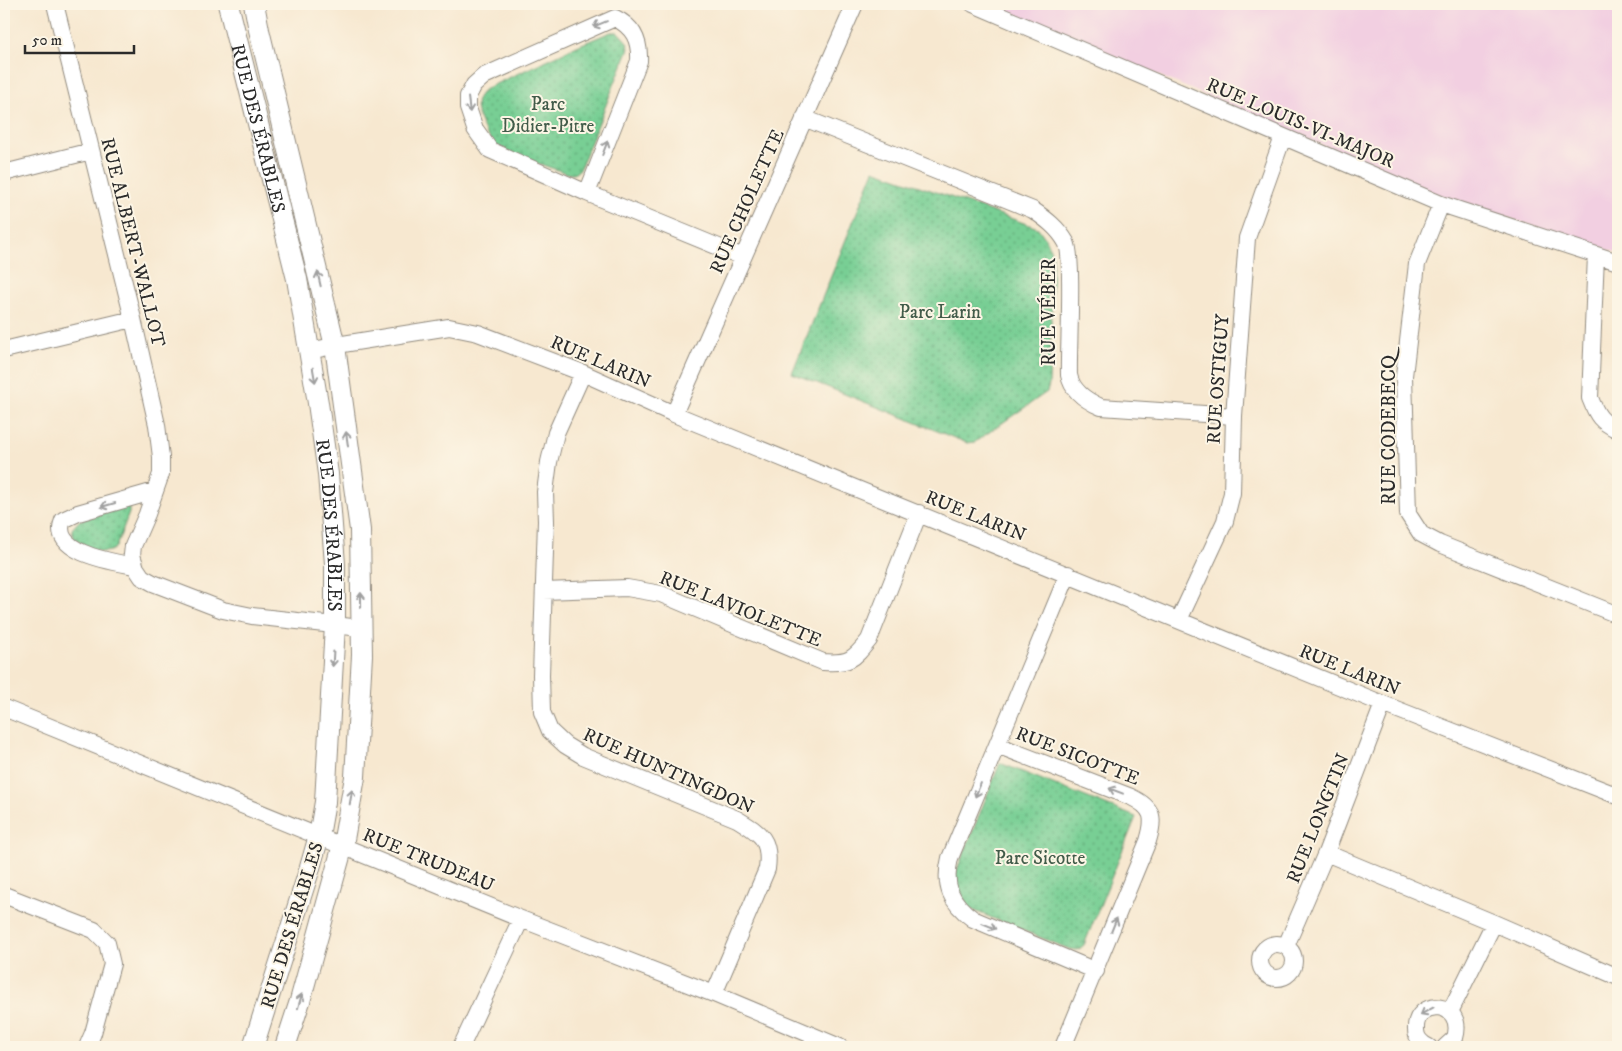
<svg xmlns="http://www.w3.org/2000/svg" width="1622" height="1051" font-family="'IM FELL DW Pica',serif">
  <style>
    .built { fill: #f2cfe1 }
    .grass { fill: url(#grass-dots); stroke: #527d60 }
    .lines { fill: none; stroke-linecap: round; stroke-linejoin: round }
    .minor-casing { stroke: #918a7e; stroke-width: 18 }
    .tertiary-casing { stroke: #918a7e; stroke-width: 22 }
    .minor { stroke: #fff; stroke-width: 16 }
    .tertiary { stroke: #fff; stroke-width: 20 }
    .oneway { stroke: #a0a0a0 }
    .labels { text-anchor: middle; stroke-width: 4; stroke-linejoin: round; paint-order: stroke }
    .park-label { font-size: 19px; fill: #425c4a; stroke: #fcf5e5 }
    .street-label { font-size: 19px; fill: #2b2b2b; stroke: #fcf5e5 }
  </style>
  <defs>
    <pattern id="grass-dots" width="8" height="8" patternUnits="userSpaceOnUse" patternTransform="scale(1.25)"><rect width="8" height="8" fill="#78cf94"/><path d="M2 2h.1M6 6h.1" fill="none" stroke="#63a879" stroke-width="1.8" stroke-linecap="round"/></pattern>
  </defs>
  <rect width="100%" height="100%" fill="#fcf5e5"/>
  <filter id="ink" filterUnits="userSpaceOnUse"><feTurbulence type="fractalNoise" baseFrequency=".02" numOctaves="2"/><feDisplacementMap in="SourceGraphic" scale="10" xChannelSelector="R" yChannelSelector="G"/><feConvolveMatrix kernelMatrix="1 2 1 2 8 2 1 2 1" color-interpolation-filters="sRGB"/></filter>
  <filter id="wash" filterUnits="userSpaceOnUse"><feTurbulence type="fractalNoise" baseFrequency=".0096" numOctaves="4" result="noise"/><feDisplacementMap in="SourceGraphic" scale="20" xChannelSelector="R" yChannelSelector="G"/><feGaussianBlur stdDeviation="1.12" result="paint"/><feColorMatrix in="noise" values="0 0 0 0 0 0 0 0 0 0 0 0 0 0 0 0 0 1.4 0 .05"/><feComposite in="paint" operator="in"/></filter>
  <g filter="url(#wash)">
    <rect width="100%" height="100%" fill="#f7e8d0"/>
    <path class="built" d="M991 4H1618V253L1441 196Z"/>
    <path class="grass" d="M611 32H618L627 42 629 48 580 169 574 174H569C555 169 502 152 495 145 488 138 483 128 479 118 474 105 475 97 487 88L577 46Z
      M874 170 1038 228 1045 238 1053 256 1049 385 1047 392 975 442 967 443 792 373Z
      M126 506 129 508V513L116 547C104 559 86 546 74 539L72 529 80 520Z
      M1000 763 1136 817 1084 945 1078 950 1069 949 970 909 955 884V875Z"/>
  </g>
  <g filter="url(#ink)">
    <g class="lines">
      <g class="minor-casing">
        <path id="minor" d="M55 4 133 319 157 425 161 457V474L147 514 133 546 132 555 136 568 142 577 153 583 223 610 252 616 361 628
          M973 4 1441 204 1618 262
          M804 118 1033 210C1046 219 1058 228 1066 242 1074 255 1068 352 1069 375 1072 392 1087 401 1101 407L1234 416
          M4 173 91 151
          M587 193 639 61C640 41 634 27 615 18L484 76 474 85 468 96V108L475 129 490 150 587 193 743 257
          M1441 204 1417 264 1404 376 1408 514 1421 534 1440 544 1618 615
          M1596 255 1590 398C1597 416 1601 422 1618 430
          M4 350 133 319
          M309 351 343 344 449 327 478 333 583 373 674 414 1383 704 1618 796
          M583 373 556 433 549 462 545 492 546 521 541 675 542 712 550 731 565 745 583 756 737 819C760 833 771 839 767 869L714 994
          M674 414 855 4
          M135 566C114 562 49 553 63 520L78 513 155 491
          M1068 574 950 858C943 886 951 903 973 919L1096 971
          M544 591 627 588 661 594 823 662C849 664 853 660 869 640L919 513
          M1179 620 1225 521 1232 493 1234 416 1247 238 1283 137
          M4 708 521 919 714 994 840 1047
          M997 745 1131 797C1154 808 1155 818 1148 841L1063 1047
          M1326 853 1494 923 1618 977
          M4 895 94 930 107 943 112 964 93 1033 87 1047
          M1260 961a17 17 0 1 1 34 0a17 17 0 1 1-34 0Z
          M1286 946 1326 853 1383 704
          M1450 1012 1494 923
          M461 1047 521 919
          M1429 1047C1422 1044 1416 1038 1416 1030 1414 997 1466 1000 1455 1038L1445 1047"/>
      </g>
      <g class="tertiary-casing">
        <g id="tertiary">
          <path id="s1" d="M228 4 297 279 318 403 328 474 335 564V625L325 802 319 836 309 871 253 1047"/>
          <path d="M254 4 259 30 335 346 360 530 362 655 355 777 343 845 300 1001 285 1047"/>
        </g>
      </g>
      <use href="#minor" class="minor"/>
      <use href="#tertiary" class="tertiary"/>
    </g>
    <defs><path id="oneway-shaft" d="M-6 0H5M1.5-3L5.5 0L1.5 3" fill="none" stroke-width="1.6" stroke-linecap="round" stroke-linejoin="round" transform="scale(1.25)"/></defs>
    <g class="oneway">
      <use href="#oneway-shaft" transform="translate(600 24) rotate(158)"/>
      <use href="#oneway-shaft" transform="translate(469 105) rotate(83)"/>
      <use href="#oneway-shaft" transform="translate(605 148) rotate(-69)"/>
      <use href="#oneway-shaft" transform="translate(319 279) rotate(-103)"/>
      <use href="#oneway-shaft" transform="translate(314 375) rotate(80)"/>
      <use href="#oneway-shaft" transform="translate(347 439) rotate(-98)"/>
      <use href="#oneway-shaft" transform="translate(108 505) rotate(164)"/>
      <use href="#oneway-shaft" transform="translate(361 600) rotate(-91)"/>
      <use href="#oneway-shaft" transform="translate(333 659) rotate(93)"/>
      <use href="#oneway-shaft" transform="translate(978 790) rotate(113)"/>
      <use href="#oneway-shaft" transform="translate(1116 791) rotate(-159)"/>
      <use href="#oneway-shaft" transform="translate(351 797) rotate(-80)"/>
      <use href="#oneway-shaft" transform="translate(1114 925) rotate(-68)"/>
      <use href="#oneway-shaft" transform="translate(989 926) rotate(23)"/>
      <use href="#oneway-shaft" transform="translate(300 1001) rotate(-74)"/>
      <use href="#oneway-shaft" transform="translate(1427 1011) rotate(151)"/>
    </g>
  </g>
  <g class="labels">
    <g class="park-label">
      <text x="548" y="110">Parc<tspan x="548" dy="22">Didier-Pitre</tspan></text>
      <text x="940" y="318">Parc Larin</text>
      <text x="1040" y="864">Parc Sicotte</text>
    </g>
    <g class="street-label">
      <text transform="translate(1301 122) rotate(23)" y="7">RUE LOUIS-VI-MAJOR</text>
      <text dy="7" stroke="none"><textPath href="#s1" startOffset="128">RUE DES ÉRABLES</textPath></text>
      <text transform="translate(746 201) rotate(-66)" y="7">RUE CHOLETTE</text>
      <text transform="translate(134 242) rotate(76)" y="7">RUE ALBERT-WALLOT</text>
      <text transform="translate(1048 312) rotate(-90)" y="7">RUE VÉBER</text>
      <text transform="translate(601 361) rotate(23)" y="7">RUE LARIN</text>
      <text transform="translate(1217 379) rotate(-86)" y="7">RUE OSTIGUY</text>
      <text transform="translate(1388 430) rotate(-90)" y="7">RUE CODEBECQ</text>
      <text transform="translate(976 515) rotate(22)" y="7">RUE LARIN</text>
      <text dy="7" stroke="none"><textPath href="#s1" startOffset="532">RUE DES ÉRABLES</textPath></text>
      <text transform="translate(741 608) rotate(22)" y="7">RUE LAVIOLETTE</text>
      <text transform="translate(1350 669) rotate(22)" y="7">RUE LARIN</text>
      <text transform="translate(1078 755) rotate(21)" y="7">RUE SICOTTE</text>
      <text transform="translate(669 770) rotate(24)" y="7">RUE HUNTINGDON</text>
      <text transform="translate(1317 818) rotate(-68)" y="7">RUE LONGTIN</text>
      <text transform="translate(429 859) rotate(22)" y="7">RUE TRUDEAU</text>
      <text transform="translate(291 925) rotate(-73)" y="7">RUE DES ÉRABLES</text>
    </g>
  </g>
  <rect width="1622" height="1051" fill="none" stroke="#fcf5e5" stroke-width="20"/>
  <path d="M25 45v8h109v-8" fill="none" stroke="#2b2b2b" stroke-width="2.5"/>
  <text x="32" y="45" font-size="15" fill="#2b2b2b" stroke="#fcf5e5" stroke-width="4" paint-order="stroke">50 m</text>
</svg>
